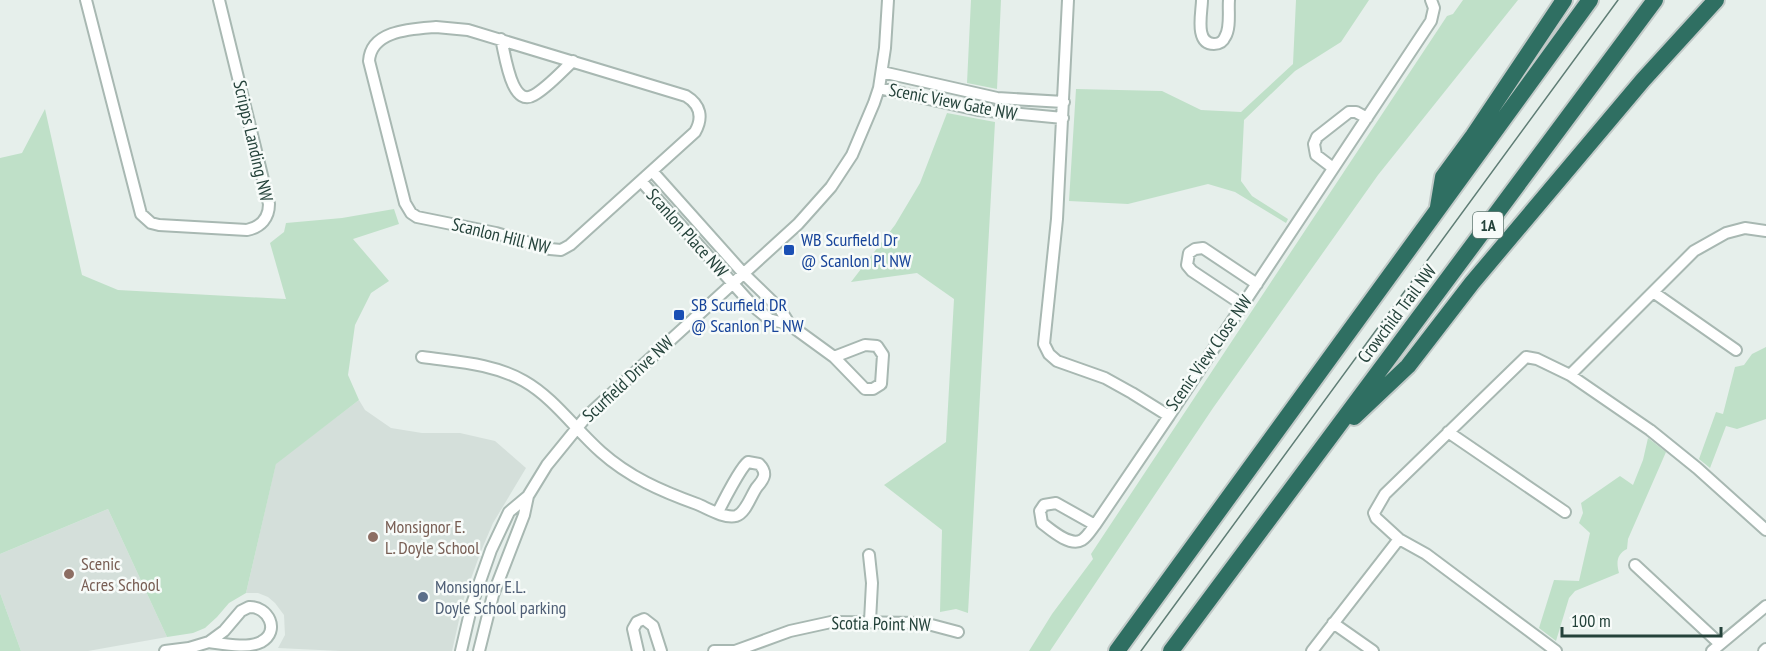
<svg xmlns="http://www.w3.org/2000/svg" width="1766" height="651" font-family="'PT Sans Narrow',sans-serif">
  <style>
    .built { fill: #d4dfda }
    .green { fill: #bfe0c8 }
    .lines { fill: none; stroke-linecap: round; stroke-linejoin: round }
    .minor-casing { stroke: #a8b8b2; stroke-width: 14 }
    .highway-casing { stroke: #c2cac8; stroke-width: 20 }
    .minor { stroke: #fff; stroke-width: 10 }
    .highway { stroke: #2f6f62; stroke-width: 16 }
    .tram { stroke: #5f7d75; stroke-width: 1.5 }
    .transit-dot { fill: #1a4fb4; stroke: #f7fbf9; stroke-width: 2 }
    .education-dot { fill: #8d6e63; stroke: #f7fbf9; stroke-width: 2 }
    .service-dot { fill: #5c6f8a; stroke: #f7fbf9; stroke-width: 2 }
    .labels { text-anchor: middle; stroke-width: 5; stroke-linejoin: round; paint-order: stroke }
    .shield { fill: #f7fbf9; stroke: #637a73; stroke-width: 1.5 }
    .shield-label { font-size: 16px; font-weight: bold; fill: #24423a }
    .street-label { font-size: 18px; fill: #24423a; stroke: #f7fbf9 }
    .transit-label { font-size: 18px; fill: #164399; stroke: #f7fbf9; text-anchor: start }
    .education-label { font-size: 18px; fill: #785e54; stroke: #f7fbf9; text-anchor: start }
    .service-label { font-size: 18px; fill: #4e5e75; stroke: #f7fbf9; text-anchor: start }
  </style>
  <rect width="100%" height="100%" fill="#e6efeb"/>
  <path class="built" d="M359 400 365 410 391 428 422 433H460L495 441 526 468 493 523 481 551 464 598 452 651H340L278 648 285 635 284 615 275 603 268 597 258 593H246L276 463Z
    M108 509 167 637 88 651H21L0 593V554Z"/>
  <path class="green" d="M971 0H1001L997 89 967 83Z
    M1296 0H1369L1341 42 1295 71 1244 120 1241 181 1252 196 1288 219 1286 223 1235 192 1208 184 1128 204 1069 201 1076 89 1162 91 1201 110 1241 112 1293 64Z
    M1463 0H1518L1378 175 1213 408 1050 651H1029L1052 614 1093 559 1091 554 1447 16 1453 14Z
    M45 109 82 275 118 290 286 299 270 243 284 232 286 223 342 218 394 209 399 224 353 239 389 281 371 293 355 325 348 375 359 400 276 464 246 593 229 603 217 617 205 628 193 633 167 637 108 509 0 554V158L22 153Z
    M947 113 995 122 968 613 956 609 940 612 942 530 884 485 946 442 954 299 917 273 851 282 895 225 920 183Z
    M1766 347V419L1737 429 1726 426 1710 468 1699 459 1716 412 1723 414 1735 367 1744 365 1752 354Z
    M1648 438 1666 452 1628 539 1627 549C1617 554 1616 562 1619 573L1575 591 1569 598 1556 641 1539 628 1554 580 1579 581 1590 533 1579 523 1583 513 1581 503 1620 476 1633 485 1643 460Z
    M0 593 21 651H0Z"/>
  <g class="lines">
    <g class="minor-casing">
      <path id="minor" d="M86 0 141 214 151 223 159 225 247 230C261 227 269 218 269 204L219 0
        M1068 0 1057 219 1044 344 1049 354 1057 361 1105 378 1132 393 1169 416 1431 21 1434 8 1431 0
        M1202 0C1202 12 1194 44 1214 44 1219 44 1223 42 1225 37 1231 28 1228 10 1229 0
        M436 27 468 30 686 96C701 105 703 118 695 132L570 245 561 250 550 249 496 233 417 217 411 213 405 203 369 61C371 30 412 29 436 27Z
        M501 39C505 53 511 109 534 95 548 87 561 72 573 61
        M882 72 997 98 1064 102
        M879 88 978 110 1063 118
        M1333 168 1316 155 1314 144 1317 137 1349 112H1356L1367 118
        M652 171 744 274 780 309 790 325
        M641 181 753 306 769 319 790 325 834 357 865 389H873L881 384 883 355 877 346 865 345 834 357
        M1653 292 1736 350
        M1243 305 1192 271 1187 265 1189 253 1195 249 1203 248 1257 284
        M422 357C457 362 492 363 524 381 554 398 575 429 601 452 629 477 661 491 697 504 707 508 724 519 736 516 746 513 751 495 757 487 764 479 768 473 759 464L748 462C741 467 723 502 718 512
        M1570 375 1694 251 1726 233 1745 228 1766 231
        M1448 432 1565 512
        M1095 525 1056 503 1044 505 1040 511 1042 523C1051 530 1070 547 1082 540 1087 537 1091 530 1095 525L1169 416
        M869 555 872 583 870 621
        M1635 565 1720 644
        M249 607C268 606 281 631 261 642 247 649 224 644 209 642L224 631 241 611Z
        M1333 623 1373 651
        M165 651 189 648 209 642
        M461 651 472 604 491 550 509 512 528 496 547 465 586 417 798 224 831 187 852 155 874 103 879 88 885 48 888 0
        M479 651 493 595 524 515 528 496
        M638 651 633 629 637 622 644 619 653 626 661 651
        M714 651H735
        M735 651 790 631 831 622 924 623 958 632
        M1312 651 1399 539
        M1556 651 1426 554 1399 539 1376 518 1374 513 1385 494 1526 357 1537 359 1570 375 1650 430 1697 468 1766 530
        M1712 651 1766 606
        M1764 651 1766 649"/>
    </g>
    <g class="highway-casing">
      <path id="highway" d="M1438 207 1443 177 1473 136 1564 0
        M1354 417 1408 366 1472 283 1643 80 1716 0
        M1117 651 1590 0
        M1171 651 1655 0"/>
    </g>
    <use href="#minor" class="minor"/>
    <use href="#highway" class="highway"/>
    <path class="tram" d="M1141 651 1618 0"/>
  </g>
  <g class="transit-dot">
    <rect x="783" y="244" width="12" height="12" rx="3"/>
    <rect x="673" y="309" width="12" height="12" rx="3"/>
  </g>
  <g class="education-dot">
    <circle cx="373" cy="537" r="6"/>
    <circle cx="69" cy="574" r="6"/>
  </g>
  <circle class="service-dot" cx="423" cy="597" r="6"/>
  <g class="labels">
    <rect class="shield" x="1473" y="212" width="30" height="26" rx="4.5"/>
    <g class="shield-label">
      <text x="1488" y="231">1A</text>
    </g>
    <g class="street-label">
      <text transform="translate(953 102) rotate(11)" y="6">Scenic View Gate NW</text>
      <text transform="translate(253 141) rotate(77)" y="6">Scripps Landing NW</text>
      <text transform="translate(687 233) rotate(48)" y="6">Scanlon Place NW</text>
      <text transform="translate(501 236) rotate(14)" y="6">Scanlon Hill NW</text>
      <text transform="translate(1397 314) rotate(-53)" y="6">Crowchild Trail NW</text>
      <text transform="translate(1209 353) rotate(-55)" y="6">Scenic View Close NW</text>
      <text transform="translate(628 379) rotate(-43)" y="6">Scurfield Drive NW</text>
      <text transform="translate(881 624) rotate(1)" y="6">Scotia Point NW</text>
    </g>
    <g class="transit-label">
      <text x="801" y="246">WB Scurfield Dr<tspan x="801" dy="21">@ Scanlon Pl NW</tspan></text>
      <text x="691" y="311">SB Scurfield DR<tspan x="691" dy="21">@ Scanlon PL NW</tspan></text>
    </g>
    <g class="education-label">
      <text x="385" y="533">Monsignor E.<tspan x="385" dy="21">L. Doyle School</tspan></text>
      <text x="81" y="570">Scenic<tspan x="81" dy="21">Acres School</tspan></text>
    </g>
    <g class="service-label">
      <text x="435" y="593">Monsignor E.L.<tspan x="435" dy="21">Doyle School parking</tspan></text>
    </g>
  </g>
  <path d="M1562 627v9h159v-9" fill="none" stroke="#24423a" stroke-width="3"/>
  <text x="1571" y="627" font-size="18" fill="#24423a" stroke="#f7fbf9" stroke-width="4.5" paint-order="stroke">100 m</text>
</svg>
